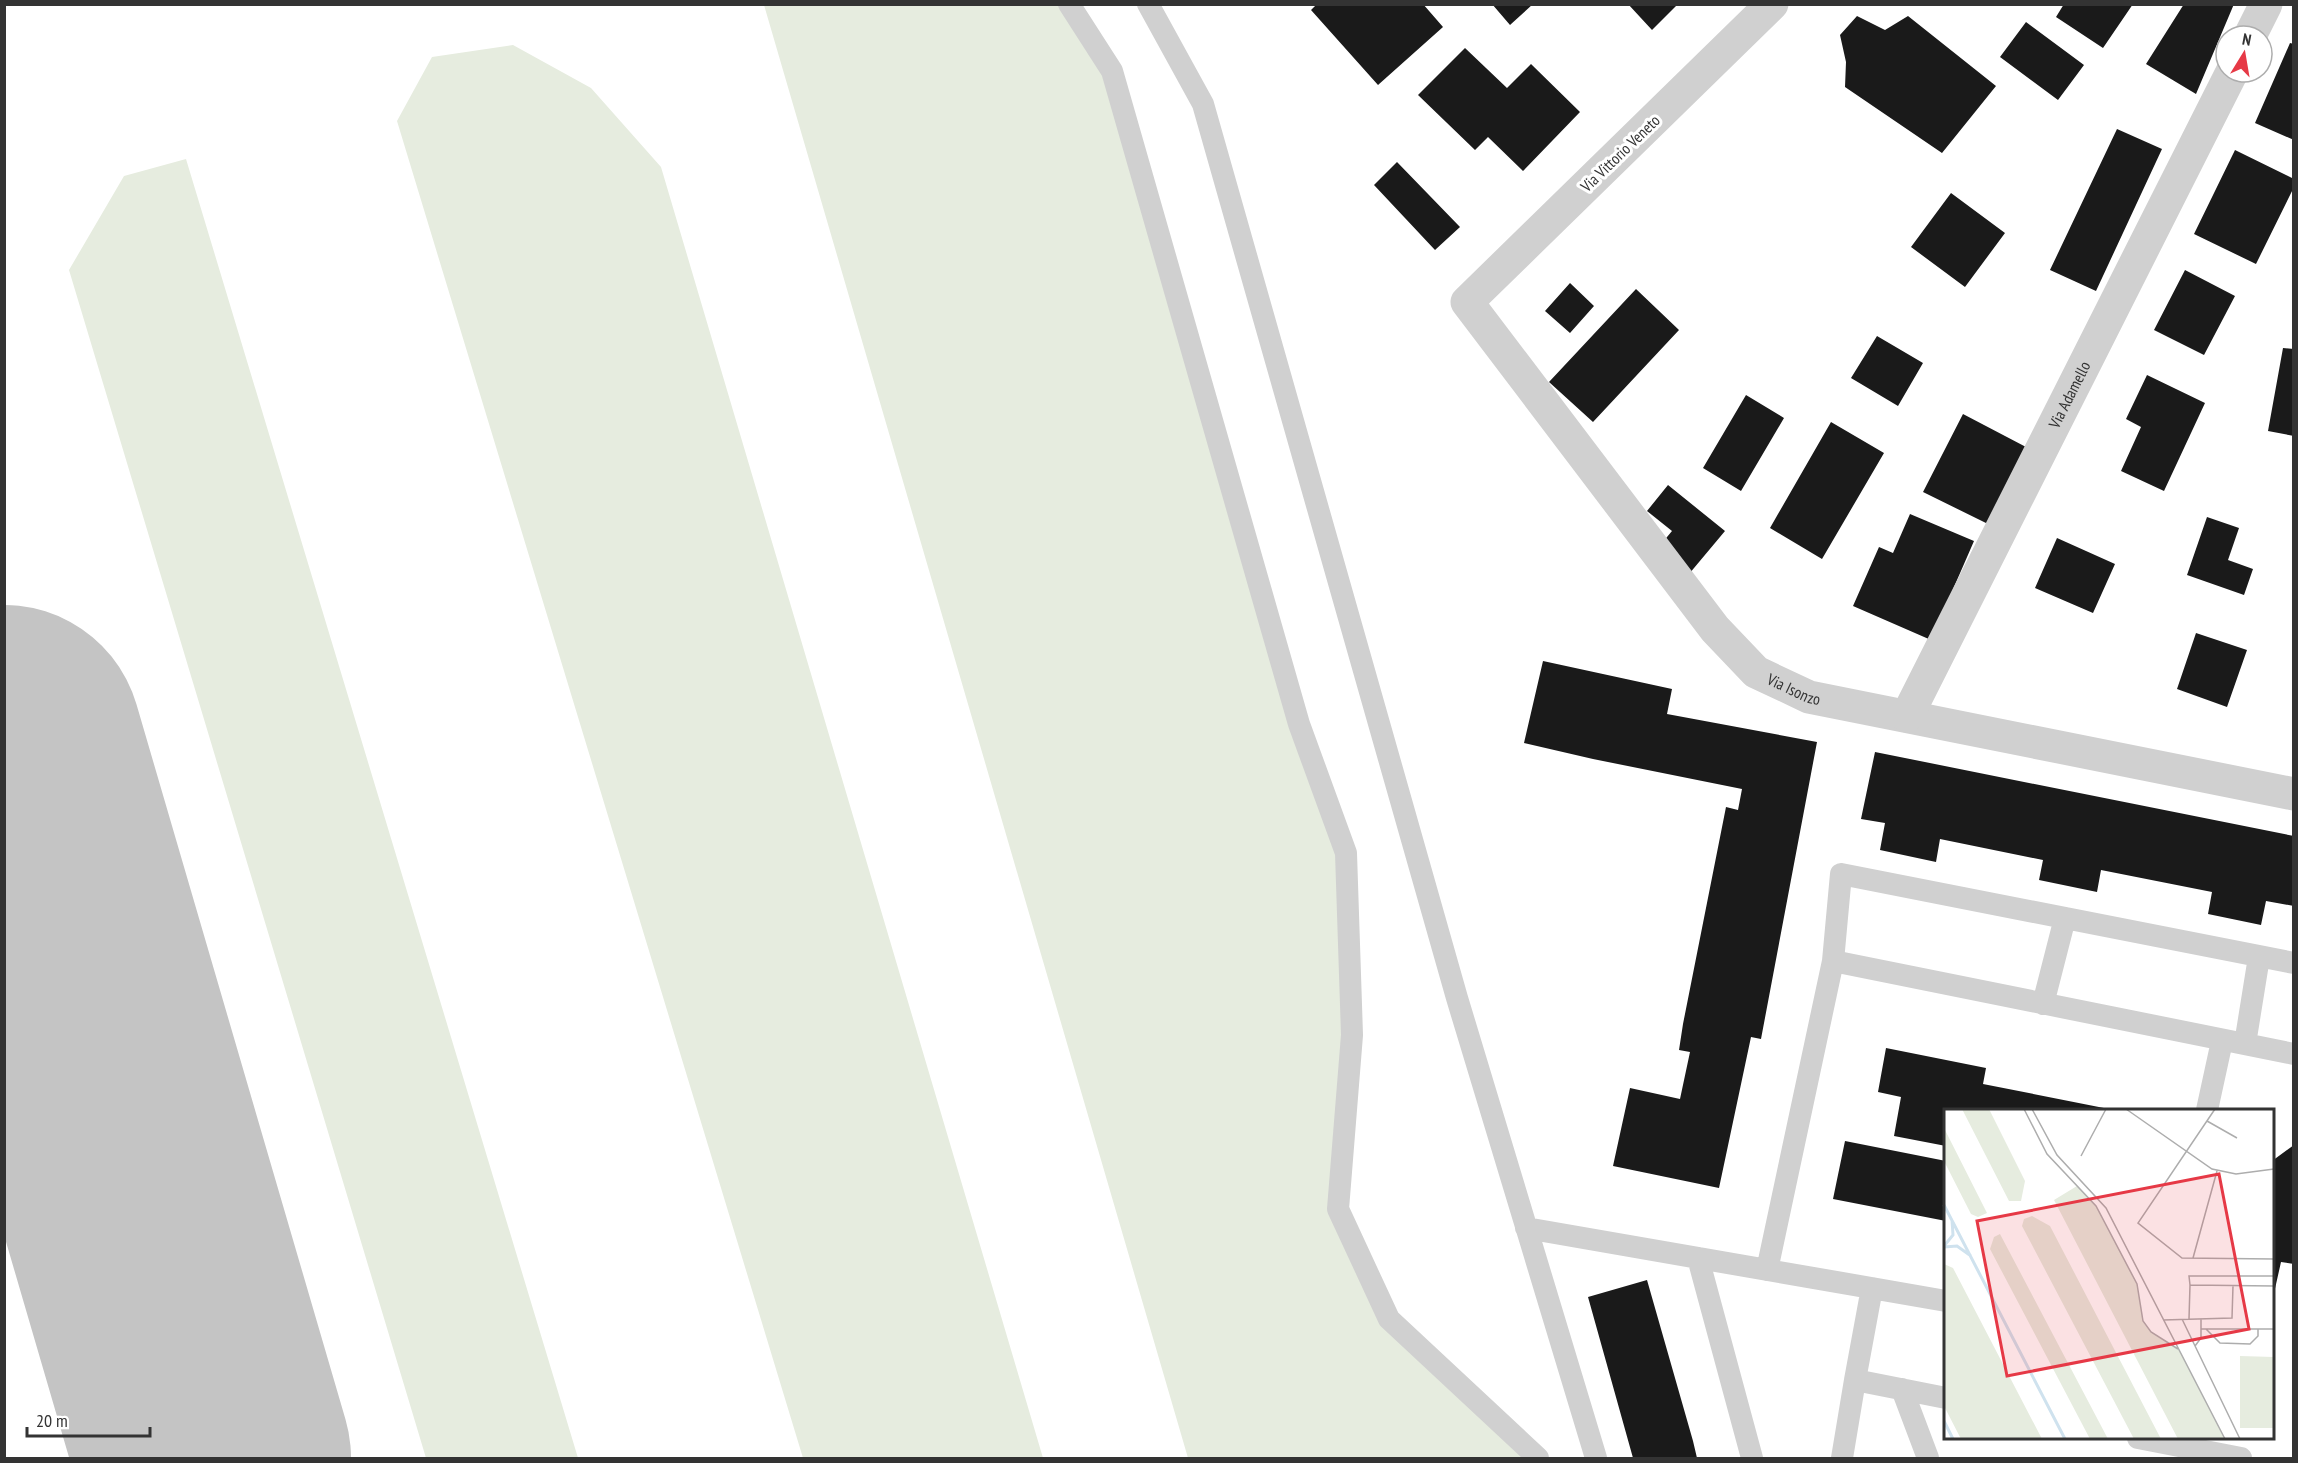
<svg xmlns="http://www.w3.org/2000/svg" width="2298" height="1463" font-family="'PT Sans Narrow',sans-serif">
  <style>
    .green { fill: #e6ecdf }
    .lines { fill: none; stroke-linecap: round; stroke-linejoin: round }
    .runway { stroke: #c4c4c4; stroke-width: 276 }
    .building { fill: #1a1a1a }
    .service { stroke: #d0d0d0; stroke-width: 22 }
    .minor { stroke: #d0d0d0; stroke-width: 33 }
    .labels { text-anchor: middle; stroke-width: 6; stroke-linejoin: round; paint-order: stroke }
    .street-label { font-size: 16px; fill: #333; stroke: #fff }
    .inset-river { fill: none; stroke: #cfe2ee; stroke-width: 3 }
    .inset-road { fill: none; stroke: #adadad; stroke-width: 1.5 }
    .view { fill: #e63946; fill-opacity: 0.15; stroke: #e63946; stroke-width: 3 }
    .inset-edge { fill: none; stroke: #333; stroke-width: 3 }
  </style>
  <rect width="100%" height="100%" fill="#fff"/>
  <path class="green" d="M764 5H1069L1112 71 1346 853 1338 1209 1389 1319 1538 1458H1188Z
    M513 45 591 88 661 167 1043 1458H803L397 121 432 57Z
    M186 159 578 1458H426L69 270 124 176Z"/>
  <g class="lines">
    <path class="runway" d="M4 743 213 1458"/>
  </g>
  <path class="building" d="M1317 4H1423L1443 27 1378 85 1311 10Z
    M1492 4H1533L1510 25Z
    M1628 4H1678L1652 30Z
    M2064 4H2133L2103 48 2056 17Z
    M2184 4H2234L2196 94 2146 64Z
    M1857 16 1885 30 1908 16 1996 86 1942 153 1845 87 1846 62 1840 35Z
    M2026 22 2084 65 2058 100 2000 57Z
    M2290 43 2294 44V140L2255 123Z
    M1465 48 1507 88 1531 64 1580 112 1523 171 1488 137 1475 150 1418 95Z
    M2117 129 2162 149 2096 291 2050 270Z
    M2235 150 2294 179V187L2256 264 2194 234Z
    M1397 162 1460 227 1435 250 1374 185Z
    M1951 193 2005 233 1965 287 1911 247Z
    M2185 270 2235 296 2204 355 2154 330Z
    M1570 283 1594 306 1570 333 1545 311Z
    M1636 289 1679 330 1593 422 1549 382Z
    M1877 336 1923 363 1898 406 1851 378Z
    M2283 348 2294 349V436L2268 431Z
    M2147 375 2205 403 2164 491 2121 471 2141 427 2126 419Z
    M1746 395 1784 418 1741 491 1703 468Z
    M1963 414 2026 447 1988 524 1923 492Z
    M1831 422 1884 453 1822 559 1770 528Z
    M1668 485 1725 531 1689 574 1657 549 1672 531 1647 511Z
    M1910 514 1974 541 1931 640 1853 606 1879 547 1893 553Z
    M2207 517 2239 528 2228 560 2253 569 2244 595 2187 575Z
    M2057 538 2115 564 2093 613 2035 588Z
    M2196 633 2247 650 2227 707 2177 689Z
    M1543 661 1672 689 1667 714 1817 742 1761 1039 1751 1037 1719 1188 1613 1166 1630 1088 1680 1099 1690 1052 1679 1050 1683 1024 1726 807 1738 810 1742 789 1593 759 1524 743Z
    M1875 752 2294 836V906L2266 901 2261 925 2208 914 2212 892 2101 870 2097 892 2039 880 2043 860 1940 839 1936 862 1880 850 1885 823 1861 819Z
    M1886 1048 1986 1068 1983 1084 2114 1110H1946V1146L1894 1136 1901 1097 1878 1092Z
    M1845 1141 1946 1161V1221L1833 1199Z
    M2294 1145V1264L2281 1262 2272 1302V1161Z
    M1647 1280 1693 1441 1697 1458H1633L1588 1297Z"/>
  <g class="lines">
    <path class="service" d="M1069 4 1112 71 1299 724 1346 853 1352 1035 1338 1209 1389 1319 1538 1458
      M1148 4 1203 104 1457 998 1596 1458
      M1833 961 1841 874 2294 963
      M2043 1004 2065 918
      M2245 1044 2259 957
      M2207 1110 2222 1041
      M1526 1228 1946 1301
      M1698 1258 1752 1458
      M1767 1270 1833 961 2294 1054
      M1872 1288 1855 1380 1946 1398
      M1902 1389 1928 1458
      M2138 1438 2241 1458
      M1842 1458 1855 1380"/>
    <g class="minor">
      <path id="s1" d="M1772 4 1467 302 1715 629 1756 672 1809 697 2294 794"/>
      <path d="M2250 36 2266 4"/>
      <path id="s2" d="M1907 716 2232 72"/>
    </g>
  </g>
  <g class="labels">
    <g class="street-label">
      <text transform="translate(1620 153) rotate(-44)" y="6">Via Vittorio Veneto</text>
      <text dy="6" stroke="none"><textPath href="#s2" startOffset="360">Via Adamello</textPath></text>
      <text dy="6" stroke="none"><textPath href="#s1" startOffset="938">Via Isonzo</textPath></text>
    </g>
  </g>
  <g transform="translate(1944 1109)">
    <rect width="330" height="330" fill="#fff"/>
    <path d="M18 0H45L81 72 77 92H65ZM0 19 43 104 34 108 27 105 0 52ZM133 77 152 97 193 175 199 213 207 223 235 241 281 330H234L110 91ZM88 107 106 117 217 330H190L78 117 80 110ZM56 125 164 330H146L46 140 50 128ZM0 155 9 159 98 330H17L0 297ZM296 247 330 248V319H296Z" fill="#e6ecdf"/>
    <path class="inset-river" d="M0 96 121 330M0 137 9 126 8 111M0 138 13 137 27 147M0 312 9 330"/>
    <path class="inset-road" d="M80 0 103 45 152 97 193 175 199 212 207 223 234 240M88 0 113 46 162 99 281 330M182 0 268 60 292 65 330 60M271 0 194 114 238 149 330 150M263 12 293 29M137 47 162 0M249 149 273 62M246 176 245 167H330M238 210 296 330M245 210 246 176 330 177M257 210V220H330M219 211 288 209 289 177M262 220 276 234 306 235 314 227V220M251 237 257 229V220"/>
    <path class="view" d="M275 65 305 220 63 267 33 112Z"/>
    <rect width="330" height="330" class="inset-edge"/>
  </g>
  <rect width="2298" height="1463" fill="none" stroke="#333333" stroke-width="12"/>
  <g transform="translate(2244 54) rotate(11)"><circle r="28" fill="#ffffff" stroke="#adadad" stroke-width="1.5"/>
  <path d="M0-4.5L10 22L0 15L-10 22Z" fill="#e63946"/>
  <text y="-9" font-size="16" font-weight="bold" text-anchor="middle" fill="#333333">N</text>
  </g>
  <path d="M27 1427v9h123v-9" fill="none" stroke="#333333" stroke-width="3"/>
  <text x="36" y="1427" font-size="18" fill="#333333" stroke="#ffffff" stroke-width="4.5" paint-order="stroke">20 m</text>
</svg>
